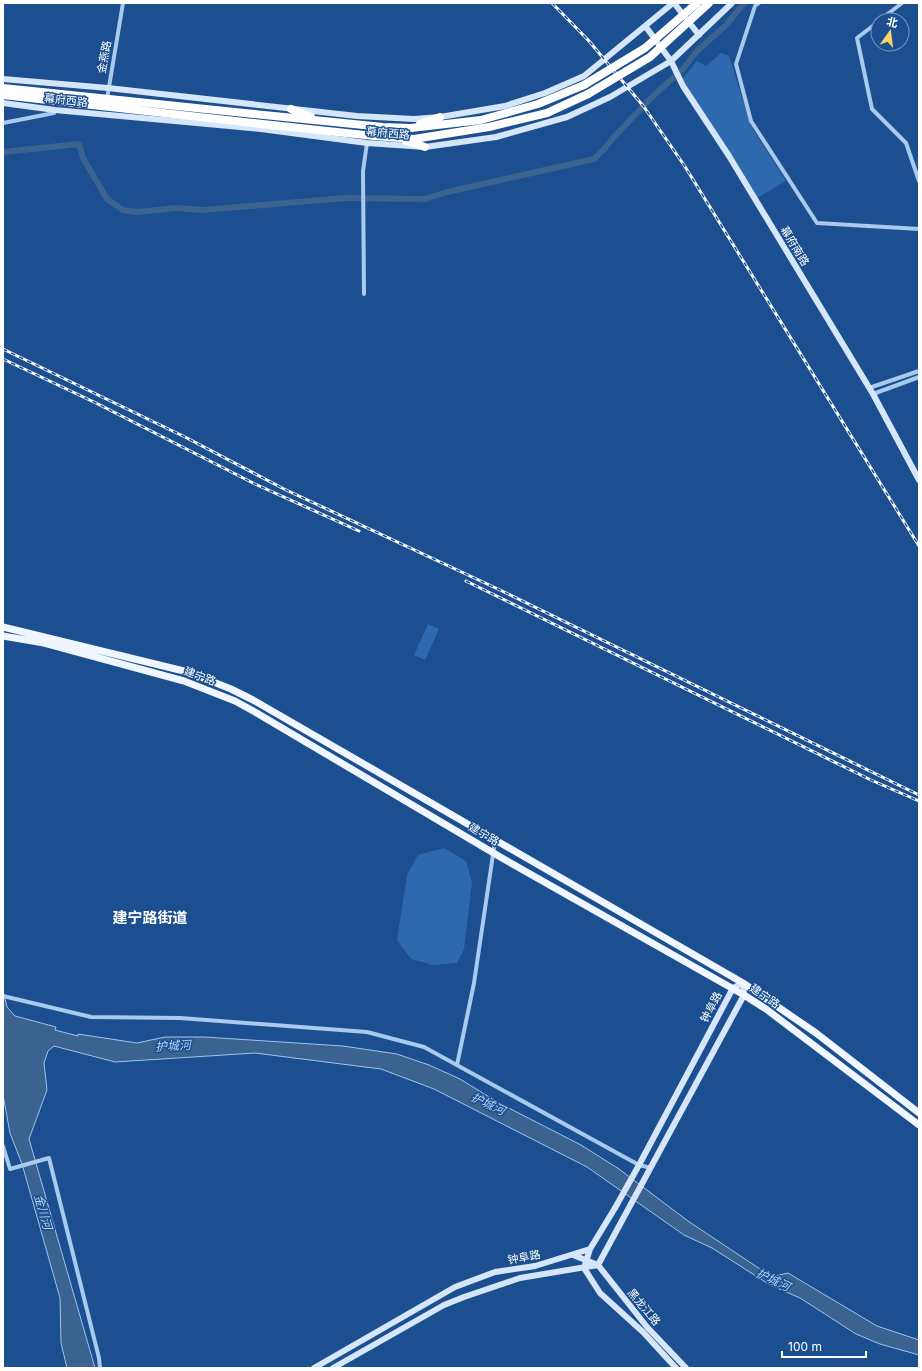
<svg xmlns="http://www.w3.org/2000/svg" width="922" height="1371" font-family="Inter,'Noto Sans SC',sans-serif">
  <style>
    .green { fill: #2e69ad }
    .water { fill: #3c6290; stroke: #9cc4f0 }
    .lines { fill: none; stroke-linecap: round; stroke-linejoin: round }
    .canal { stroke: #3c6290; stroke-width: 6 }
    .street { stroke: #a9c9ee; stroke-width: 4 }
    .secondary { stroke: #d6e6fa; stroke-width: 6 }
    .primary { stroke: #f0f6ff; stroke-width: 7 }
    .highway { stroke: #fff; stroke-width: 8 }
    .rail-casing { stroke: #fff; stroke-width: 3 }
    .rail { stroke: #1b4f8f; stroke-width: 1.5; stroke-dasharray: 4.5; stroke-linecap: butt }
    .secondary-bridge { stroke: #d6e6fa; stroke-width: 6 }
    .highway-bridge { stroke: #fff; stroke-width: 8 }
    .labels { text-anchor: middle; stroke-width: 3; stroke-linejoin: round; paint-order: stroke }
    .street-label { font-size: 11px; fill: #fff; stroke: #1b4f8f }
    .water-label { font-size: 12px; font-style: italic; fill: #b5d3f5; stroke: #1b4f8f }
    .district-label { font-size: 15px; font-weight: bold; fill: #fff; stroke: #1b4f8f }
  </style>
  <rect width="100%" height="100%" fill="#1b4f8f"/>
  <path class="green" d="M721 53 729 56 751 126 786 181 757 198 682 79 697 61 706 66Z
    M428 624 439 629 425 660 414 655Z
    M444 848 466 861 472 882 464 949 457 963 433 965 411 959 397 940 407 875 418 855Z"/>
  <path class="water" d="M3 991 7 1007 15 1016 56 1027 55 1030 78 1036V1034L137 1043 165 1037H204L343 1046 397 1054 429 1065 460 1079 499 1103 581 1145 619 1169 688 1221 763 1271 775 1276 788 1273 877 1326 919 1340V1355L880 1344 856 1334 800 1298 770 1285 712 1248 684 1235 587 1167 434 1089 381 1069 255 1053 115 1062 54 1046 48 1051 44 1063 47 1090 29 1139 95 1368H67L61 1343 60 1298 22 1164 10 1133 3 1095Z"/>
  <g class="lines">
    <path class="canal" d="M3 152 79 144 83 158 107 199 123 210 137 212 177 208 203 210 346 198 425 199 447 192 594 159 605 148 613 138 652 97 683 69 697 51 726 25 744 3"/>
    <path class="street" d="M759 3 755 6 736 64 751 121 817 223 919 229
      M880 20 902 3
      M878 22 857 38 872 109 906 143 919 181
      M107 99 123 3
      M3 123 54 113 55 110
      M364 294 363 171 367 143
      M869 388 919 371
      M873 394 919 377
      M3 996 91 1017 180 1018 367 1032 424 1047 639 1165 651 1168
      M457 1065 474 983 495 841
      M3 1146 10 1169 49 1158 99 1358 100 1368"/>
    <path class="secondary" d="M674 3 699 35
      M646 27 671 61 683 86 729 156 873 394 919 480
      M3 79 108 88 357 116 414 119 440 117 505 106 545 93 584 76 673 3
      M3 103 55 110 261 129 367 143 425 147 496 137 567 117 610 97 671 61 732 3
      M590 1249 584 1268 600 1293 643 1332 676 1368
      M573 1255 598 1265 647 1327 686 1368
      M314 1368 455 1287 495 1272 535 1266 590 1249 615 1208
      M333 1368 444 1305 464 1297 520 1278 598 1265 744 995 743 983 733 988 639 1165"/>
    <path class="primary" d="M3 627 188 672 231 689 253 700 743 983 816 1033 919 1113
      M3 636 44 643 184 681 235 701 255 712 502 858 744 995 766 1009 919 1125"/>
    <path class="highway" d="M291 109 311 117
      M254 114 383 127 411 128 481 120 538 104 584 85
      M253 123 374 136 414 139 489 127 547 113 588 94
      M420 124 440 117
      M406 141 425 147"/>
    <g class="rail-casing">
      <path id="rail" d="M552 3 589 41 644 107 684 165 919 546
        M3 349 185 437 284 489 500 590 919 795
        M3 359 96 403 255 484 359 531
        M466 581 871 780 919 801"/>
    </g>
    <use href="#rail" class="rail"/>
    <path class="secondary-bridge" d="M615 1208 639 1165"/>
    <path class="highway-bridge" d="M584 85 645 48 697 3
      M3 88 254 114
      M588 94 650 57 709 3
      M3 95 253 123"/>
  </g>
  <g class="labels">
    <g class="street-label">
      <text transform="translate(104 57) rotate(-80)" y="4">金燕路</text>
      <text transform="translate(66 100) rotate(6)" y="4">幕府西路</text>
      <text transform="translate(388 133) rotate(5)" y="4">幕府西路</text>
      <text transform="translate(795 246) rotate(59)" y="4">幕府南路</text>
      <text transform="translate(200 676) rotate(20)" y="4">建宁路</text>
      <text transform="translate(484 834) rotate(30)" y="4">建宁路</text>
      <text transform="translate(765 996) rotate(34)" y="4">建宁路</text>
      <text transform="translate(711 1007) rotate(-62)" y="4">钟阜路</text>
      <text transform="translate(524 1257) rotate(-11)" y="4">钟阜路</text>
      <text transform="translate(644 1307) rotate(50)" y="4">黑龙江路</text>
    </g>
    <g class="water-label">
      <text transform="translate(173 1046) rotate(-3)" y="4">护城河</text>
      <text transform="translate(488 1104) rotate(25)" y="4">护城河</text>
      <text transform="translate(43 1212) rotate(74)" y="4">金川河</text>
      <text transform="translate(773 1280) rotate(25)" y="4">护城河</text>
    </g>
    <g class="district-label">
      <text x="150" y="923">建宁路街道</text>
    </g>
  </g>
  <rect width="922" height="1371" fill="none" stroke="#ffffff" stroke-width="8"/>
  <g transform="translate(890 32) rotate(14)"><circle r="19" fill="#1b4f8f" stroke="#7695bc"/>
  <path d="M0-3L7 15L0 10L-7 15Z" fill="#ffd166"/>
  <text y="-6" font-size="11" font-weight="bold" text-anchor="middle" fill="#ffffff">北</text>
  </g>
  <path d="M782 1351v6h84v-6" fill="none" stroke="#ffffff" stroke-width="2"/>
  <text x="788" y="1351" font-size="12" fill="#ffffff" stroke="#1b4f8f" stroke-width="3" paint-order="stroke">100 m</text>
</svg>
